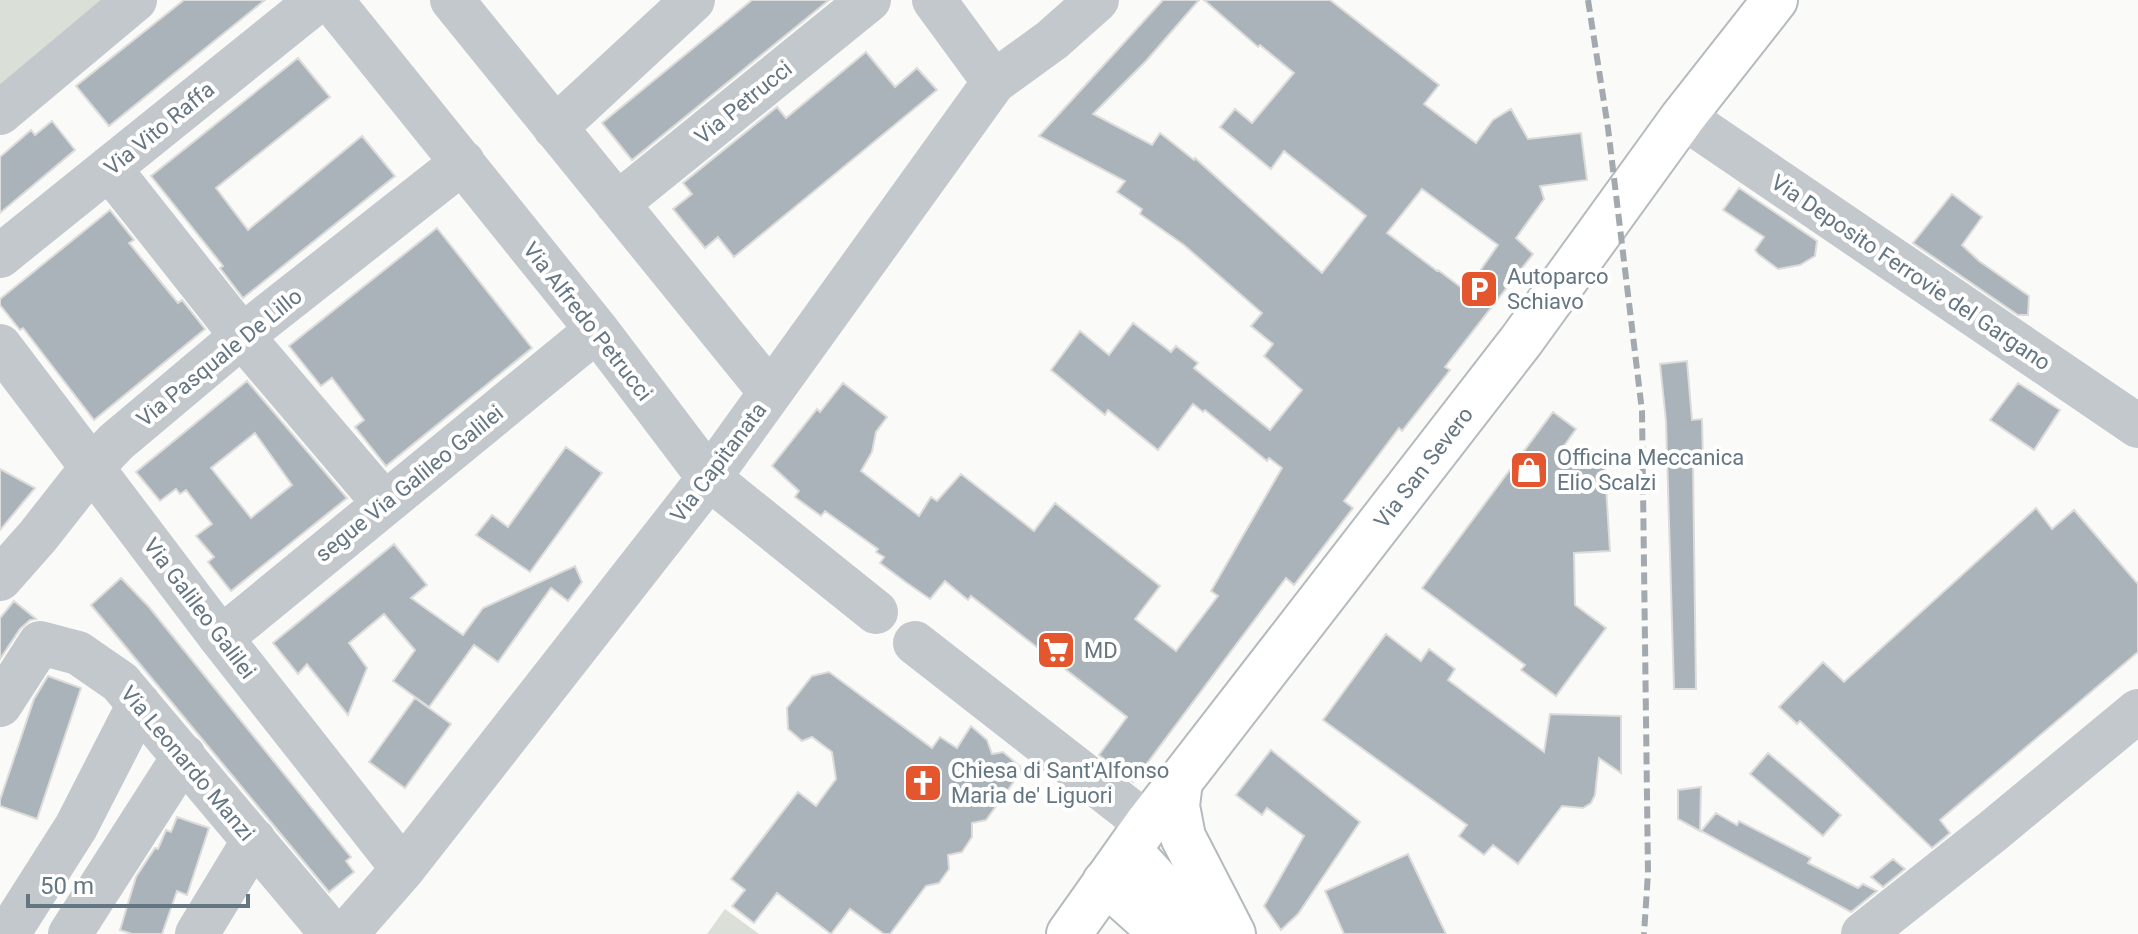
<svg xmlns="http://www.w3.org/2000/svg" width="2138" height="934" font-family="Roboto,sans-serif">
  <style>
    .green { fill: #dadfd7 }
    .building { fill: #aab3b9; stroke: #dcdcda; stroke-width: 2; fill-rule: evenodd }
    .lines { fill: none; stroke-linecap: round; stroke-linejoin: round }
    .major-casing { stroke: #b5babe; stroke-width: 48 }
    .minor { stroke: #c3c8cc; stroke-width: 44 }
    .major { stroke: #fff; stroke-width: 44 }
    .rail { stroke: #a2aab0; stroke-width: 6; stroke-dasharray: 12 6; stroke-linecap: butt }
    .labels { text-anchor: middle; stroke-width: 8; stroke-linejoin: round; paint-order: stroke }
    .street-label { font-size: 22px; fill: #657683; stroke: #fff }
    .poi-label { font-size: 22px; fill: #657683; stroke: #fff; text-anchor: start }
  </style>
  <rect width="100%" height="100%" fill="#fafaf8"/>
  <path class="green" d="M0 0H116L0 98Z
    M725 909 759 934H707Z"/>
  <path class="building" d="M184 0H265L109 126 76 86Z
    M752 0H829L632 160 602 123Z
    M1163 0H1199L1146 61 1093 114 1152 145 1160 133 1194 160 1195 158 1322 273 1366 216 1284 151 1271 169 1220 127 1235 109 1252 123 1294 73 1260 45 1258 47 1204 0H1330L1439 85 1424 104 1476 143 1493 120 1511 109 1528 139 1581 133 1587 180 1540 186 1544 199 1516 238 1533 254 1445 367 1450 370 1402 431 1399 428 1344 501 1353 508 1294 585 1286 578 1133 782 1099 755 1127 717 971 596 968 600 945 581 930 599 907 583 880 563 884 557 876 552 878 549 825 511 821 516 795 497 799 491 772 466 817 409 820 412 843 383 887 417 876 432 872 452 861 471 919 516 931 497 937 501 961 474 1034 531 1055 503 1160 586 1135 619 1176 651 1218 596 1211 591 1282 468 1269 458 1267 461 1205 410 1203 412 1193 404 1158 450 1108 410 1105 415 1051 370 1080 331 1109 355 1133 323 1171 352 1176 346 1198 363 1194 368 1270 430 1302 390 1264 356 1273 344 1251 326 1262 313 1184 245 1140 214 1142 209 1117 192 1125 181 1039 136ZM1422 189 1498 245 1466 291 1438 270 1437 271 1387 233Z
    M866 52 895 87 917 68 937 90 734 257 718 237 705 248 673 209 692 194 683 183 777 107 786 118Z
    M298 58 330 97 216 188 248 230 362 136 395 176 243 298 220 268 223 266 151 176Z
    M52 121 75 150 0 213V157L31 130 35 135Z
    M1739 188 1817 241 1815 256 1800 265 1778 269 1758 254 1755 250 1764 237 1723 210Z
    M1952 194 1982 217 1962 245 1979 261 2029 296 2028 315H2018L1913 243Z
    M110 210 134 240 129 243 178 303 182 300 205 329 94 420 23 328 20 330 0 305V299Z
    M437 228 532 348 386 466 355 427 364 420 332 378 321 386 289 346Z
    M1687 361 1692 420 1702 419 1703 462H1693L1696 689H1674L1666 421 1660 364Z
    M247 381 347 498 231 591 208 562 214 557 196 536 212 524 186 490 180 494 176 489 160 501 136 472ZM255 433 292 485 251 518 211 468Z
    M2018 383 2060 410 2034 450 1990 420Z
    M1553 412 1576 429 1556 457 1604 454 1610 551 1574 553 1575 605 1606 628 1556 696 1521 670 1525 665 1422 588Z
    M566 447 602 473 530 572 476 535 492 515 508 527Z
    M0 469 35 488 0 530Z
    M2036 508 2052 529 2074 510 2138 584V652L1940 820 1950 833 1932 848 1800 721 1797 724 1779 707 1823 662 1844 682Z
    M394 544 427 585 411 598 463 635 483 608 575 566 582 582 568 601 551 588 498 662 474 645 429 707 393 681 415 650 384 614 349 643 367 668 348 715 307 664 298 674 273 643Z
    M121 578 149 607 351 857 346 861 354 872 329 892 91 605Z
    M14 601 36 619 30 620 20 629 0 659V618Z
    M1386 634 1421 661 1429 649 1455 669 1448 680 1544 752 1550 714 1621 716V773L1599 758 1595 795 1591 803 1583 808 1562 806 1518 864 1493 845 1484 855 1459 836 1467 825 1323 720Z
    M829 672 932 748 940 737 957 748 971 726 987 740 992 754 1003 752 1023 769 986 820 972 823V837L962 852 948 855 949 869 939 883 926 886 890 934H884L850 909 831 934 777 893 754 923 732 906 745 890 731 879 798 792 816 806 836 779 832 752 812 737 802 741 788 729 787 708 812 676Z
    M48 676 81 688 37 819 0 806V800L34 699Z
    M415 698 451 724 405 788 369 762Z
    M1271 750 1360 822 1298 914 1281 930 1264 906 1304 836 1267 808 1262 815 1236 795Z
    M1768 753 1841 815 1823 836 1750 774Z
    M1701 787 1700 831 1678 819V790Z
    M1716 813 1737 825 1739 821 1811 858 1808 863 1858 888 1863 884 1877 891 1851 912 1701 831Z
    M177 817 209 828 187 895 177 891 162 934H132L120 930 136 877 155 848 158 849 166 830 171 832Z
    M1408 854 1446 934H1344L1325 891Z
    M1893 859 1905 869 1883 887 1871 877Z"/>
  <g class="lines">
    <g class="major-casing">
      <g id="major">
        <path d="M1180 781 1177 806 1183 837 1233 934"/>
        <path d="M1129 850 1206 934"/>
        <path d="M1105 882 1163 934"/>
        <path id="s1" d="M1069 934 1147 824 1521 341 1683 117 1775 0"/>
      </g>
    </g>
    <path class="minor" d="M331 0 597 330 709 478 876 612
      M452 0 770 392
      M934 0 994 82
      M0 113 135 0
      M1683 117 2138 426
      M555 128 693 0
      M109 168 242 336 384 503
      M617 204 869 0
      M0 256 318 0
      M0 346 221 638 403 869
      M0 579 38 536 93 466 116 442 242 336 463 162
      M221 638 597 330
      M915 643 1147 824
      M0 705 40 643 78 653 120 682 332 934
      M8 934 76 827 139 704
      M70 934 184 756
      M197 934 254 840
      M346 934 403 869 709 478 994 82 1052 40 1097 0
      M1863 934 1993 831 2138 711"/>
    <use href="#major" class="major"/>
    <path class="rail" d="M1588 0 1608 128 1642 411 1648 873 1644 934"/>
  </g>
  <defs>
    <g id="parking-square" transform="scale(2)"><rect x="-9" y="-9" width="18" height="18" rx="4" fill="#e4572e" stroke="#fff"/><path d="M-3.5-5.5H1a3.5 3.5 0 0 1 0 7H-1V5.5H-3.5ZM-1-3.4V-.6H.8a1.4 1.4 0 0 0 0-2.8Z" fill="#fff"/></g>
    <g id="shop-square" transform="scale(2)"><rect x="-9" y="-9" width="18" height="18" rx="4" fill="#e4572e" stroke="#fff"/><path d="M-5-2.5h2.3a2.7 3.5 0 0 1 5.4 0H5L5.5 6h-11ZM-1.5-2.5h3a1.5 2.3 0 0 0-3 0Z" fill="#fff"/></g>
    <g id="supermarket-square" transform="scale(2)"><rect x="-9" y="-9" width="18" height="18" rx="4" fill="#e4572e" stroke="#fff"/><path d="M-6-5.5h2.5l.6 2H6L4.5 2H-2.5L-4.4-4H-6ZM-1.5 3.2a1.3 1.3 0 1 0 .1 0ZM3 3.2a1.3 1.3 0 1 0 .1 0Z" fill="#fff"/></g>
    <g id="church-square" transform="scale(2)"><rect x="-9" y="-9" width="18" height="18" rx="4" fill="#e4572e" stroke="#fff"/><path d="M-1.2-6h2.4v3.5h3.3v2.4h-3.3V6h-2.4V-.1h-3.3v-2.4h3.3Z" fill="#fff"/></g>
  </defs>
  <g fill-rule="evenodd">
    <use href="#parking-square" x="1479" y="289"/>
    <use href="#shop-square" x="1529" y="470"/>
    <use href="#supermarket-square" x="1056" y="650"/>
    <use href="#church-square" x="923" y="783"/>
  </g>
  <g class="labels">
    <g class="street-label">
      <text transform="translate(743 102) rotate(-39)" y="8">Via Petrucci</text>
      <text transform="translate(159 128) rotate(-39)" y="8">Via Vito Raffa</text>
      <text transform="translate(1911 272) rotate(34)" y="8">Via Deposito Ferrovie del Gargano</text>
      <text transform="translate(588 321) rotate(52)" y="8">Via Alfredo Petrucci</text>
      <text transform="translate(219 357) rotate(-39)" y="8">Via Pasquale De Lillo</text>
      <text transform="translate(718 462) rotate(-53)" y="8">Via Capitanata</text>
      <text dy="8" stroke="none"><textPath href="#s1" startOffset="586">Via San Severo</textPath></text>
      <text transform="translate(409 483) rotate(-39)" y="8">segue Via Galileo Galilei</text>
      <text transform="translate(200 608) rotate(53)" y="8">Via Galileo Galilei</text>
      <text transform="translate(188 763) rotate(50)" y="8">Via Leonardo Manzi</text>
    </g>
    <g class="poi-label">
      <text x="1507" y="284">Autoparco<tspan x="1507" dy="25">Schiavo</tspan></text>
      <text x="1557" y="465">Officina Meccanica<tspan x="1557" dy="25">Elio Scalzi</tspan></text>
      <text x="1084" y="658">MD</text>
      <text x="951" y="778">Chiesa di Sant'Alfonso<tspan x="951" dy="25">Maria de' Liguori</tspan></text>
    </g>
  </g>
  <path d="M28 894v12h220v-12" fill="none" stroke="#657683" stroke-width="4"/>
  <text x="40" y="894" font-size="24" fill="#657683" stroke="#ffffff" stroke-width="6" paint-order="stroke">50 m</text>
</svg>
